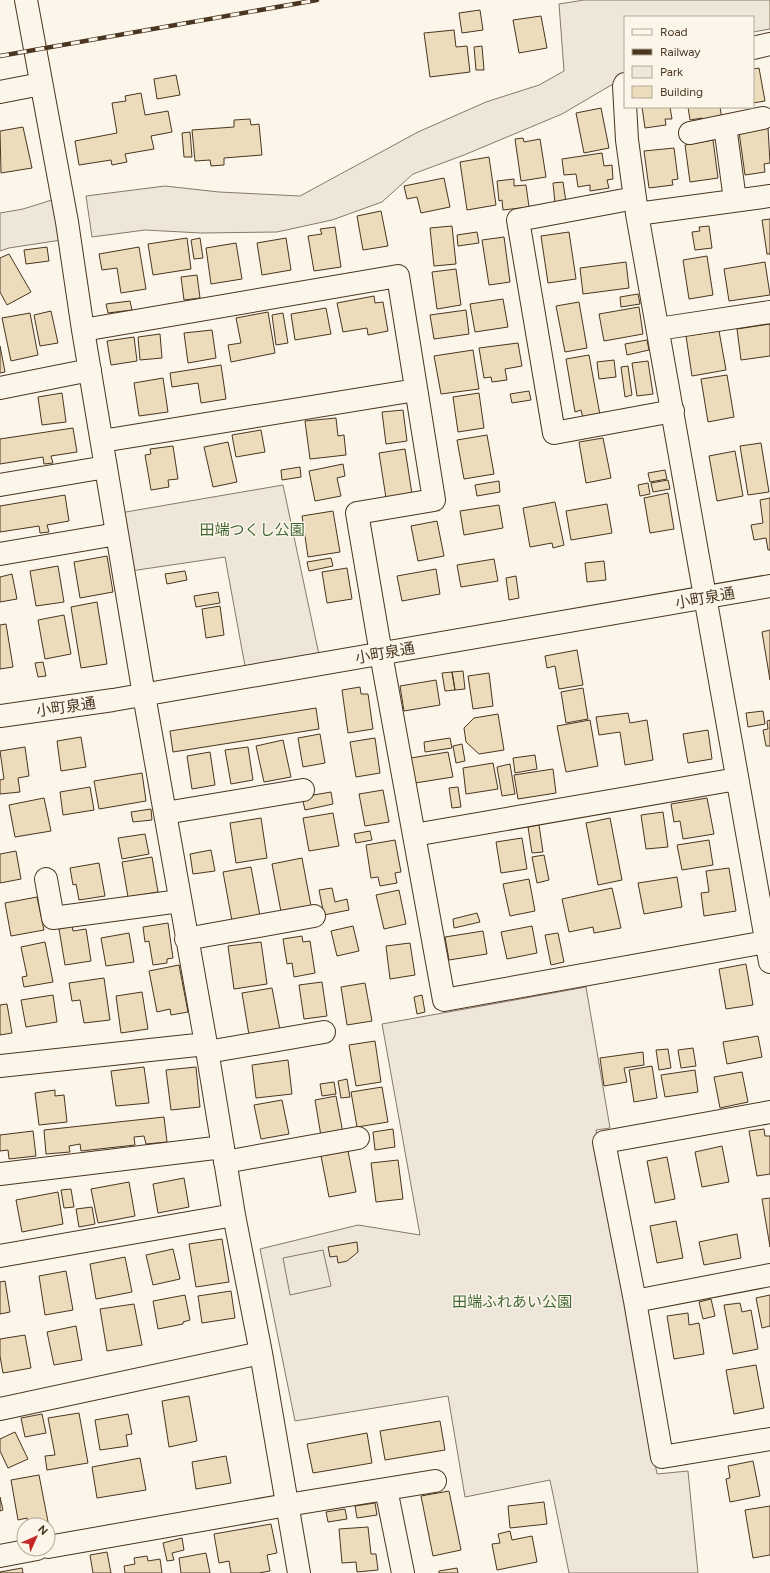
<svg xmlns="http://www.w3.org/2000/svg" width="770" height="1573" font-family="Figtree,'Noto Sans JP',sans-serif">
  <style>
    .green { fill: #ede6d9; stroke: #887966 }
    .parking { fill: #ede7d9; stroke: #887966 }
    .building { fill: #ecdcbc; stroke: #4a3520 }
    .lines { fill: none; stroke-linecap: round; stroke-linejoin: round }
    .minor-casing { stroke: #4a3520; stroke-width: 24 }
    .minor { stroke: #fbf6e9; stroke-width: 22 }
    .rail-casing { stroke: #4a3520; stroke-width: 4.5 }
    .rail { stroke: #fbf6e9; stroke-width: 3; stroke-dasharray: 9; stroke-linecap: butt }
    .labels { text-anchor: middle; stroke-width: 3; stroke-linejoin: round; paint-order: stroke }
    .park-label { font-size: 15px; fill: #436837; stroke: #fbf6e9 }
    .street-label { font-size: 15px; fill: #4a3520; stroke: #fbf6e9 }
  </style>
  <rect width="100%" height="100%" fill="#fbf6e9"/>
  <path class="green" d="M584 0H770V29L753 32V17H625V77L562 114 464 155 413 174 382 202 332 220 277 232 201 233 145 230 92 237 86 196 165 186 219 192 300 196 418 132 486 102 539 85 564 71 559 4Z
    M55 199 61 240 9 248 0 251V213L23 209Z
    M283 485 321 664 247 677 225 557 124 572 114 514Z
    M586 987 610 1128 596 1130 657 1474 688 1471 698 1573H569L550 1480 465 1497 448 1396 295 1421 260 1249 358 1225 420 1235 382 1024Z"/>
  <path class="parking" d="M323 1250 331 1286 290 1295 283 1258Z"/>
  <path class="building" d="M480 10 483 30 462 33 459 13Z
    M541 16 547 48 519 53 513 20Z
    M454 30 456 47 467 46 470 72 430 77 424 33Z
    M482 46 484 70H476L474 47Z
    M759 68 765 101 753 103V69Z
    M176 75 180 95 157 99 154 79Z
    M141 93 145 115 168 111 172 132 151 136 154 149 125 154 127 162 112 165 111 160 79 165 75 141 117 133 112 103 126 101 125 96Z
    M642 107H670L672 119H665L666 125 645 128Z
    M688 107H720L722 119 702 122V118L690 120Z
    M601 108 609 148 584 153 576 113Z
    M250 119 251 125 259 124 262 155 224 158V165L211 166 210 160 195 161 192 130 234 127V120Z
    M23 127 32 168 1 173 0 131Z
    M768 128 770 163 764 164 765 172 745 175 739 132Z
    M190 132 192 157H184L182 133Z
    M523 138 524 142 540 139 546 177 521 181 515 139Z
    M713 140 718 178 690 182 685 145Z
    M674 148 678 179 672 180 673 185 649 188 644 151Z
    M602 153 604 166 612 165 613 179 607 180 609 188 590 191V185L578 187 576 174 564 175 562 159Z
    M489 157 496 205 467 210 460 162Z
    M444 178 450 207 421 213 417 197 407 199 404 186Z
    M514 179V186L526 185 529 207 503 210 502 200 499 201 497 181Z
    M563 182 566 202 555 203 553 183Z
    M381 211 388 246 363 250 357 216Z
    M770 219V254H767L762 220Z
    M452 226 456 264 434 266 430 228Z
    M709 226 712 248 695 250 692 232 700 231 699 227Z
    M335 227 341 267 314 271 308 236 322 234 320 229Z
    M477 232 479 243 458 246 457 235Z
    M569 232 576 279 548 283 541 236Z
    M504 237 510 282 489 285 482 240Z
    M187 238 191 269 153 275 148 244Z
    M200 238 203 258 194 259 191 240Z
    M286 238 291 270 262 275 257 243Z
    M236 243 242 279 211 284 206 248Z
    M47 247 49 261 26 264 24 250Z
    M139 247 146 289 121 293 117 268 102 270 99 254Z
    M9 254 31 292 7 305 0 292V258Z
    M707 256 713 295 689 299 683 260Z
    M626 262 629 288 583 294 580 268Z
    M765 262 770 295 729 301 724 269Z
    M456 269 461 305 437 309 432 272Z
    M197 275 200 298 184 300 181 277Z
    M638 294 640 304 621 307 620 297Z
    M374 296 375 303 383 302 388 331 368 335 367 328 343 332 337 303Z
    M503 299 508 327 475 332 470 304Z
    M130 301 132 310 108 313 106 304Z
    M579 302 587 348 565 352 556 306Z
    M639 307 643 334 604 341 599 314Z
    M326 308 331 334 295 340 291 314Z
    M466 310 469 334 434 339 430 315Z
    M51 311 58 343 40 346 34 315Z
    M268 312 275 353 231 362 228 345 241 343 236 318Z
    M30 313 38 355 11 361 2 318Z
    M283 313 288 343 276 345 272 315Z
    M770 324V356L741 360 737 329Z
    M212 330 216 358 188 363 184 333Z
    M719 331 726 370 692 376 686 336Z
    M160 334 162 358 140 360 138 337Z
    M134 337 137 361 111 365 107 341Z
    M647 340 649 350 627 355 625 344Z
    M518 343 522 366 505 369 507 380 492 382 491 377 484 378 479 348Z
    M0 346 5 372 0 373Z
    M473 350 479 389 441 394 434 356Z
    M589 355 600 415 583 418 581 410 575 412 566 359Z
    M614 360 616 377 599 379 597 362Z
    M648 361 653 394 637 396 632 363Z
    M221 365 226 399 201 403 198 383 172 387 170 373Z
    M628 366 632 395 625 397 621 367Z
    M727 375 734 417 708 422 701 379Z
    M163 378 168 412 139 416 134 383Z
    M529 391 531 400 512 403 510 394Z
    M62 393 66 422 42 425 38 397Z
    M479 393 484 428 458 432 453 397Z
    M403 410 407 441 386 444 382 412Z
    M336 418 338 436 344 435 346 455 310 459 305 421Z
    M73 428 77 452 51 456 53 463 44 464 43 457 0 464V439Z
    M261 430 265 452 236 457 232 435Z
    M487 435 494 474 464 479 457 440Z
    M603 438 611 478 586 483 579 442Z
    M228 442 237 482 213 487 204 447Z
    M761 443 769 492 748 495 740 446Z
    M173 446 178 479 168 480 169 487 151 490 145 455 151 454 150 449Z
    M405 449 412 494 386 498 379 453Z
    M735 451 743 496 717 501 709 456Z
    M343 464 345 476 337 478 341 496 315 501 309 471Z
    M300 467 301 477 282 480 281 470Z
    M665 470 667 479 650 482 648 473Z
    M668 480 670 489 653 492 651 483Z
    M499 481 500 492 477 496 475 485Z
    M648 483 650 494 640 496 638 485Z
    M668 493 674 529 650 533 644 498Z
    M65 495 69 521 47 525 49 532 40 533 39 526 0 532V506Z
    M770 498V550H768L766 538 754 540 751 525 763 523 760 500Z
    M555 502 564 545 553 548 552 543 530 547 523 508Z
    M607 504 612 533 571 540 566 511Z
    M499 505 503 528 464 535 460 511Z
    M333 511 340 552 308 557 302 516Z
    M437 521 444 556 418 561 411 526Z
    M107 556 113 592 80 598 74 562Z
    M331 558 333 566 309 571 307 562Z
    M494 559 498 581 461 587 457 565Z
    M604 561 606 580 587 582 585 563Z
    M58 566 64 602 36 606 30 571Z
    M347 568 352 599 327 603 322 572Z
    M436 569 440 594 402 601 397 576Z
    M185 571 187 580 167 584 165 574Z
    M12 574 17 599 0 602V577Z
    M516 576 519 598 509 600 506 578Z
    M218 592 220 603 196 607 194 596Z
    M97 602 107 664 81 668 71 607Z
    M220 606 224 635 206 638 202 609Z
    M64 615 71 654 45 659 38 620Z
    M6 624 13 667 0 669V625Z
    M770 630V680L762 632Z
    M577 650 583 685 559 689 555 666 547 668 545 656Z
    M43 662 46 676 38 677 35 663Z
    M463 671 465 689 455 690 452 672Z
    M452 672 455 690 445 691 442 673Z
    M489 673 493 706 473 709 468 676Z
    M436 680 440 705 404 711 400 686Z
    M360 687 361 694H368L373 729 348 733 342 690Z
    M583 688 588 719 566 723 561 692Z
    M316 708 319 729 173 752 170 731Z
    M763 711 765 724 748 727 746 713Z
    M628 713 630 723 647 720 653 760 625 765 620 732 599 735 596 717Z
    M498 714 504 750 479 754 466 742 464 728 474 718Z
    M590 720 598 766 566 772 557 726Z
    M770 720V746H766L763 730 768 729 767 721Z
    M708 730 712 759 688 763 683 734Z
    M320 734 325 763 303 767 298 738Z
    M81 737 86 767 61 771 57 741Z
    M375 738 380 773 356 777 350 742Z
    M450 738 452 748 425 752 424 742Z
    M283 740 291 777 264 782 256 746Z
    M462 744 465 761 456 763 453 746Z
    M25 747 29 776 18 778 20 792 0 794V780L4 779 0 751Z
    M248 747 253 780 231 784 225 750Z
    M210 752 215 785 192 789 187 756Z
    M448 752 453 777 415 783 411 758Z
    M535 755 537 769 515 773 513 758Z
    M493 763 498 789 466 794 463 768Z
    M510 764 515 794 502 796 497 767Z
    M553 769 556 793 518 799 514 775Z
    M142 773 146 801 99 809 94 781Z
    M90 787 94 810 63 815 60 792Z
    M458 787 461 807 452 808 449 788Z
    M383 790 389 822 365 826 359 794Z
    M331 792 333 804 305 810 302 797Z
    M44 798 51 831 15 837 9 805Z
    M707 798 714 834 683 839 680 821 674 822 671 804Z
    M151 809 152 820 133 822 131 812Z
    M663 812 668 847 646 849 641 815Z
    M333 813 339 846 309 851 303 818Z
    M261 818 267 858 236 863 230 823Z
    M610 818 622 880 598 885 586 823Z
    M539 825 543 852 532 853 528 827Z
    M370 831 372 840 356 843 354 834Z
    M145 834 149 854 122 859 118 838Z
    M522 838 527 869 501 873 496 842Z
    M395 840 401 872 395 873 397 883 380 886 378 877 371 878 366 845Z
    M709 840 713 865 682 870 677 845Z
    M211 850 215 871 193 874 190 854Z
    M16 851 21 879 0 883V854Z
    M544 855 549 880 537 883 532 857Z
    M152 857 158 892 128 897 122 862Z
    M302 858 311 906 281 912 272 864Z
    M99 863 105 896 79 900 76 884 73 885 70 868Z
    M251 867 260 916 232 921 223 872Z
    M729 868 736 911 704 916 701 893 709 892 706 871Z
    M677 877 682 907 644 914 638 883Z
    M529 879 535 911 510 916 503 884Z
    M332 888 335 902 347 899 349 910 324 915 319 890Z
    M612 888 621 928 594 933 593 927 569 932 562 899Z
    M399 890 406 924 384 929 376 895Z
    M37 897 44 930 11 936 5 903Z
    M477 913 480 922 454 928 453 919Z
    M168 923 173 958 167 959V963L153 965 149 941 145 942 143 927Z
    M72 926 73 931 86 929 91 961 65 965 59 929Z
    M353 926 359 951 337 956 331 931Z
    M532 926 537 953 507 959 501 932Z
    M483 931 487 954 449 960 445 937Z
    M129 933 134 962 106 966 101 938Z
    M558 933 564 962 551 965 545 935Z
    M302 936 303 942 310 941 315 973 294 977 292 963 287 964 283 939Z
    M45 942 53 982 24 987 22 977 27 976 21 947Z
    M261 942 267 984 234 989 228 946Z
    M410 943 415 975 390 979 386 946Z
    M746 964 753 1005 726 1009 719 969Z
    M179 965 188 1012 171 1015 170 1009 157 1012 149 971Z
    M104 978 110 1020 84 1023 80 1000 72 1001 69 983Z
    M322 982 327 1016 304 1019 299 985Z
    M365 983 372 1021 347 1025 341 987Z
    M272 988 280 1030 249 1035 242 993Z
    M142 992 148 1029 121 1033 116 996Z
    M53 995 57 1022 26 1027 21 1000Z
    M422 995 425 1012 417 1014 414 997Z
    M7 1004 12 1033 0 1035V1005Z
    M758 1036 762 1057 727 1064 723 1042Z
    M375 1041 381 1082 356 1086 349 1045Z
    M693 1048 696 1066 681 1068 678 1050Z
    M668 1049 671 1068 659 1070 656 1050Z
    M643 1052 644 1065 624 1068 627 1082 604 1086 600 1058Z
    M288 1060 292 1094 256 1098 252 1065Z
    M652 1066 657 1098 634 1102 629 1070Z
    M144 1067 149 1103 116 1106 111 1071Z
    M196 1067 200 1107 171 1110 166 1070Z
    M695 1070 698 1092 665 1097 661 1075Z
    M742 1072 748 1102 720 1108 714 1077Z
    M347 1079 350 1097 341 1098 338 1081Z
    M334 1082 336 1094 322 1096 320 1084Z
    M382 1087 388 1122 357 1127 351 1092Z
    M55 1090V1096L64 1095 67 1122 39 1125 35 1093Z
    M336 1096 343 1133 321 1136 315 1100Z
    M282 1100 289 1134 261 1139 254 1105Z
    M164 1117 167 1142 146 1144 144 1136 134 1137 135 1145 81 1151 80 1144 69 1146 70 1152 46 1154 44 1130Z
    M393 1129 395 1147 375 1150 373 1132Z
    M764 1129 765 1136H770V1174L757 1176 749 1131Z
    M33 1131 36 1156 9 1159 8 1150 0 1151V1135Z
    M722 1146 729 1182 702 1187 695 1152Z
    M348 1151 356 1192 329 1197 321 1156Z
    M667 1157 675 1199 655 1203 647 1161Z
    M398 1160 403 1199 376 1202 371 1163Z
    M184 1178 189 1207 158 1213 153 1184Z
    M129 1182 135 1216 98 1223 91 1189Z
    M71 1189 74 1207 64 1208 61 1190Z
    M58 1192 63 1224 22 1232 16 1200Z
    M770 1198V1247L762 1199Z
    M92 1207 95 1224 79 1227 76 1209Z
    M676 1221 683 1258 657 1263 650 1226Z
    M737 1234 741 1258 704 1265 699 1242Z
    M222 1239 229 1282 196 1287 189 1244Z
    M357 1242 358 1252 347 1261 338 1263 337 1256 330 1257 328 1247Z
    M173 1249 180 1279 153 1285 146 1255Z
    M125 1257 132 1292 96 1299 90 1264Z
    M66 1271 73 1310 45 1315 39 1276Z
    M5 1281 10 1312 0 1314V1282Z
    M231 1291 235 1318 202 1323 198 1296Z
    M185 1295 190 1320 183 1322V1324L158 1329 153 1301Z
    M770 1295V1326L762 1328 756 1298Z
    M711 1299 715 1316 703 1319 699 1302Z
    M740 1303 742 1312 751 1310 758 1349 733 1354 724 1305Z
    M134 1304 142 1345 107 1351 100 1309Z
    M688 1313 689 1325 699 1323 704 1354 674 1359 667 1316Z
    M76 1326 82 1360 54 1365 47 1332Z
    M25 1335 31 1368 3 1373 0 1356V1339Z
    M756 1365 764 1408 734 1414 726 1370Z
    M189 1396 197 1441 169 1447 162 1401Z
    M79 1413 88 1463 47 1470 45 1456 55 1455 48 1418Z
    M42 1414 46 1433 25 1437 21 1418Z
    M128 1414 132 1434 126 1435 128 1446 100 1450 95 1420Z
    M440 1421 445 1450 385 1460 380 1431Z
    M15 1432 28 1459 8 1468 0 1451V1439Z
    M367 1433 372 1463 313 1473 307 1444Z
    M226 1456 231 1483 196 1489 192 1462Z
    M140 1458 146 1490 97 1498 92 1467Z
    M753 1461 760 1496 730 1502 726 1479 730 1478 728 1466Z
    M39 1475 49 1527 48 1528V1525H28L27 1518 18 1520 11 1480Z
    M449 1491 461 1550 433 1556 421 1496Z
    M0 1497 3 1510 0 1511Z
    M544 1502 547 1524 510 1528 508 1506Z
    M375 1503 377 1515 357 1518 355 1506Z
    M770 1506V1555L753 1558 745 1510Z
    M345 1509 347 1519 328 1522 326 1512Z
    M271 1524 277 1553 267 1555 270 1571 259 1573H231L229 1561 219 1563 214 1534Z
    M368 1527 371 1554H376L378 1570 357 1572 356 1562 342 1563 339 1529Z
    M510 1531 512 1540 532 1536 537 1562 497 1570 492 1544 500 1543 498 1534Z
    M182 1538 184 1550 172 1553 174 1560 167 1561 163 1543Z
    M107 1552 111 1573H93L90 1555Z
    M206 1553 210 1573H181L179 1558Z
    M147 1556 148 1561 160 1559 162 1573H125L124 1566 135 1564 134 1558Z
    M22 1568 23 1573H0V1572Z
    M457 1568 458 1573H439V1571Z"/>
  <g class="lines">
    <g class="minor-casing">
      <path id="minor" d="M26 0 67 222 83 330 144 695 206 1044 234 1215 261 1353 299 1573
        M753 48 770 44
        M625 84 624 86 627 140 637 213
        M0 92 41 84
        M725 126 735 200
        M690 133 763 118
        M770 196 637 214 770 962
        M635 198 518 220 554 433 673 411
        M658 329 770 312
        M83 330 398 276 434 500 357 513 381 654 444 1000 766 942
        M0 388 90 370
        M102 441 416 390
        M0 485 106 467
        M0 554 117 534
        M0 716 113 700 770 586
        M165 813 303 790
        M414 835 737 779
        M46 879 53 918 180 901
        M186 939 314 916
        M207 1052 324 1032
        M0 1066 206 1044
        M770 1112 604 1142 635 1301 662 1457 770 1439
        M225 1162 358 1138
        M0 1174 223 1147
        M0 1256 234 1215
        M635 1301 770 1275
        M0 1409 261 1353
        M386 1489 403 1573
        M48 1547 287 1505 435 1481
        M0 1556 37 1549"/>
    </g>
    <use href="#minor" class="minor"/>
    <g class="rail-casing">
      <path id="rail" d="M0 56 317 0"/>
    </g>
    <use href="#rail" class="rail"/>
  </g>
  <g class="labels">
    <g class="park-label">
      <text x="252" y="535">田端つくし公園</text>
      <text x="512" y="1307">田端ふれあい公園</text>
    </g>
    <g class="street-label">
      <text transform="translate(705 598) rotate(-10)" y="5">小町泉通</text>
      <text transform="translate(385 653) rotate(-10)" y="5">小町泉通</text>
      <text transform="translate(66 707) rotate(-8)" y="5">小町泉通</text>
    </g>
  </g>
  <rect x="624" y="16" width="130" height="92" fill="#fbf6e9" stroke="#b4a999"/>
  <rect x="632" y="29" width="20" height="6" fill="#fbf6e9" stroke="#b4a999"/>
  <text x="660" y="36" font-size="12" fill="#4a3520">Road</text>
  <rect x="632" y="49" width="20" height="6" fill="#4a3520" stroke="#b4a999"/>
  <text x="660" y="56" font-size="12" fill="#4a3520">Railway</text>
  <rect x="632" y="66" width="20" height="12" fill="#ede6d9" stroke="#b4a999"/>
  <text x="660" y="76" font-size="12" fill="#4a3520">Park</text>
  <rect x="632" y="86" width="20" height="12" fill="#ecdcbc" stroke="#b4a999"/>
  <text x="660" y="96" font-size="12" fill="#4a3520">Building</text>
  <g transform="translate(36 1537) rotate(45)"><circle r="19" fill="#fbf6e9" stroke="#b4a999"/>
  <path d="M0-3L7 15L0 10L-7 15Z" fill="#c62828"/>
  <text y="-6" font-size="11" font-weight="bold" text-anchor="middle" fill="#4a3520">N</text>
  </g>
</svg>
